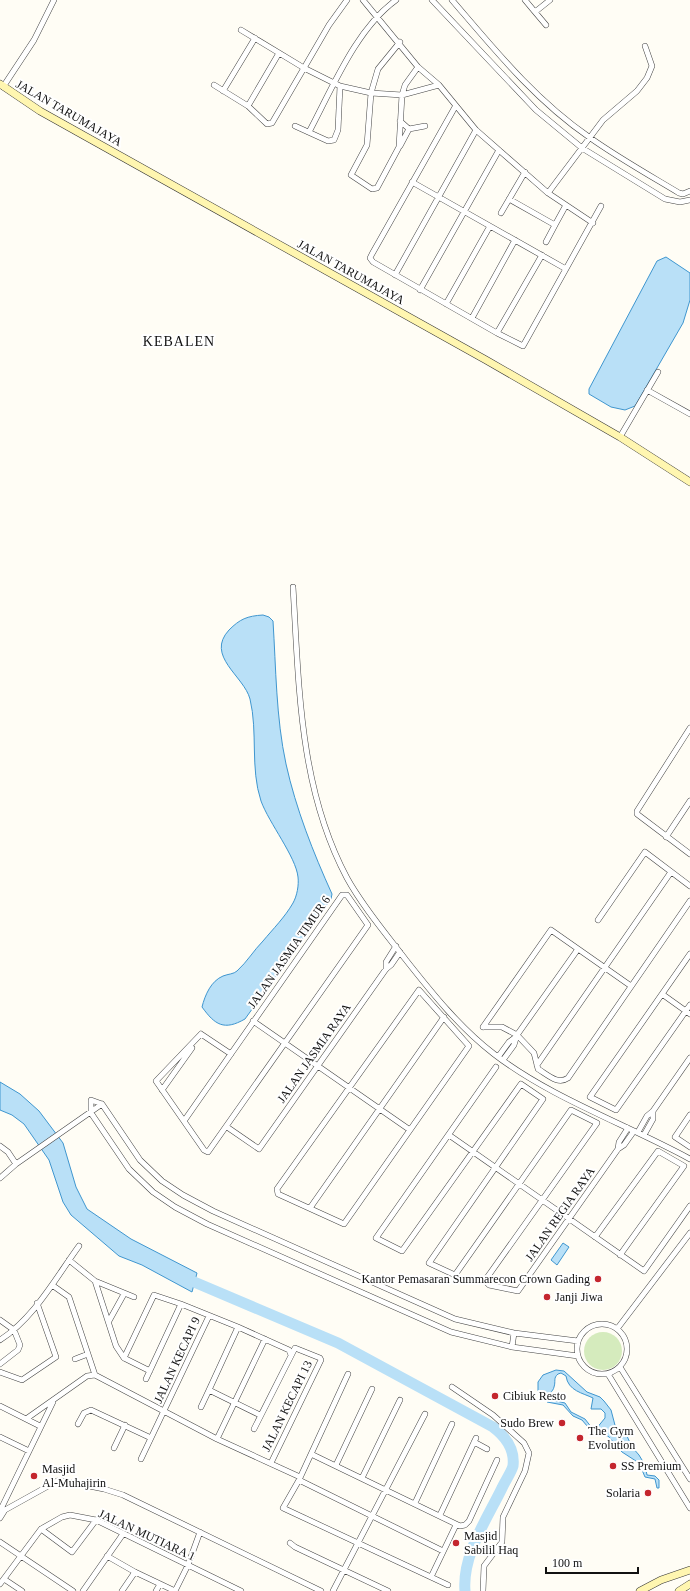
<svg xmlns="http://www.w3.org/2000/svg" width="690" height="1591" font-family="Georgia,serif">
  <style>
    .green { fill: #d5ebbd }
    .water { fill: #b9e0f7; stroke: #3f96cf; fill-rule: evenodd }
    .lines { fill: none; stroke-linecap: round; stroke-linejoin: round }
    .river { stroke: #b9e0f7; stroke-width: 11 }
    .street-casing { stroke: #444; stroke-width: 6 }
    .secondary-casing { stroke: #333; stroke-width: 8 }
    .street { stroke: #fff; stroke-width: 5 }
    .secondary { stroke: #fff6b0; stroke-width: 7 }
    .poi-dot { fill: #c4262e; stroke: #fff; stroke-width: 1.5 }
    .labels { text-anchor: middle; stroke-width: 4; stroke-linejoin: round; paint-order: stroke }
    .street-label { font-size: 12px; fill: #111; stroke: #fff }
    .poi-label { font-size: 12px; fill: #111; stroke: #fff; text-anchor: start }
    .quarter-label { font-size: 14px; letter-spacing: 1px; fill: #111; stroke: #fff }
  </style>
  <rect width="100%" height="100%" fill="#fffdf5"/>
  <path class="green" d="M584 1351a19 19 0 1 1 38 0a19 19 0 1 1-38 0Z"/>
  <path class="water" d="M666 257 690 273V300L683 323 635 406 625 410 611 407 589 394V389L657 261Z
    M263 615 269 617 273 621C276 668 276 718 286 764 296 809 313 852 332 894L331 899 245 1019C224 1031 215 1025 202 1007 205 995 211 981 223 976 228 974 234 974 237 971 247 962 254 950 263 941 273 929 285 917 293 903 297 896 299 885 298 877 296 857 269 823 261 801 250 768 258 732 250 699 244 676 205 656 229 630 240 619 247 616 263 615Z
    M0 1082 20 1094 39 1111 63 1143 76 1187 87 1209 131 1239 197 1273 192 1292 142 1265 119 1256 71 1215 63 1202 49 1160 24 1124 12 1115 0 1110Z
    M563 1243 569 1247 557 1265 551 1260Z
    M556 1370 564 1371 587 1392 600 1397 604 1401 611 1410 616 1429 626 1434 632 1447 639 1455 645 1465 647 1475 655 1476 659 1480V1488H657L655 1479 645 1477 639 1463 622 1452 608 1436 593 1433 582 1420 573 1416 563 1405 547 1402 538 1391V1382L543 1375ZM561 1373 566 1376C568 1391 583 1393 593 1398L591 1409H601L605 1413V1418L596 1429 592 1428 585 1419 571 1412 565 1403 548 1399C548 1393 553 1392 554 1387 556 1381 553 1378 558 1374Z"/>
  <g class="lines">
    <path class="river" d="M180 1276 338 1343 493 1427C505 1436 515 1449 513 1466 511 1473 505 1481 502 1488 487 1519 462 1555 465 1591"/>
    <g class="street-casing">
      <path id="street" d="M363 0 418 67 439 85 476 130 548 193 593 223
        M432 0 536 110 582 148 665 199 680 202 690 200
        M452 0C494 49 535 100 589 137 617 157 649 175 679 193L683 194 690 191
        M525 0 535 12 550 0
        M535 12 546 25
        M241 30 304 68 340 86 371 93 402 95 439 85
        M400 42 378 69 371 93 367 145 351 175 372 189 377 188 399 147 402 95 405 85 418 67
        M214 85 248 106 267 124 272 123 329 25 347 0
        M3 87 34 40 54 0
        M223 91 255 38
        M248 106 279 53
        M455 107 372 254 370 258 373 262 497 333 523 346 601 206
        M400 121 409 129 400 146
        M295 126 328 141 334 140 338 130 340 86
        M409 129 425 126
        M309 132C332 89 356 29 396 0
        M412 182 566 269
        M548 193 603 120 637 91 647 78 652 66 645 46
        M509 199 555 225 546 242
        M501 213 525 172
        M555 225 566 205
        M395 275 476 130
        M420 290 499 150
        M446 304 490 226
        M472 318 515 240
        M497 333 542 255
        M647 390 690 414
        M620 437 658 372
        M293 587C299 685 299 788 347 878 363 907 386 934 406 960 432 993 460 1028 494 1054 551 1098 626 1124 690 1159
        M690 728 637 811V814L690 854
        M666 837 690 801
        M598 920 645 852 690 886
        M690 954 590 1097 616 1110 690 1005
        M386 969V962L396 946
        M419 990 469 1046 344 1224 278 1194 277 1189Z
        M662 994 690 1014
        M253 1021 410 1130
        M483 1027H502L517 1035 534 1053 538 1069C548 1075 558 1085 568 1078L690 901
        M483 1027 551 930 631 986
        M201 1034 231 1054
        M498 1057 509 1042 517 1036
        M503 1060 514 1045 517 1035 578 949
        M537 1065 671 872
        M496 1067 376 1238 402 1251 521 1084 543 1099 429 1263 455 1275 571 1110 597 1123 486 1279V1282L489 1285 518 1291 618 1149 624 1145 634 1131
        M162 1090 192 1048
        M690 1115 675 1137 690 1147
        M184 1121 342 895H347L368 925 208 1152 204 1150 156 1081 201 1034
        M227 1127 259 1149 386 969 391 965 400 952
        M638 1132 647 1116 653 1111 690 1058
        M449 1135 644 1271 690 1206
        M644 1135 653 1119V1111
        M0 1146 8 1152 16 1164
        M618 1149 619 1142 628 1128
        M0 1178 16 1164 102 1104
        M310 1208 444 1017
        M595 1237 658 1151 684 1166 620 1255
        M69 1260 95 1281 134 1297
        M95 1281 116 1346 124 1358 154 1295 181 1304 146 1379
        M52 1285 69 1297 95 1375
        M181 1304 238 1327 209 1390 260 1415
        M0 1320 14 1330 20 1345 18 1350 0 1364
        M109 1321 124 1294
        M577 1349a25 25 0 1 1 50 0a25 25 0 1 1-50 0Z
        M238 1327 289 1350 291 1355
        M617 1329 690 1233
        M0 1340C34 1318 55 1279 79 1246
        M578 1341 514 1333 455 1319 213 1211 183 1195 162 1181 140 1160 102 1104 91 1100V1113L129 1169 153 1192 175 1207 207 1224 451 1332 512 1347 578 1356
        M512 1347 514 1333
        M124 1358 150 1371
        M75 1359 88 1354
        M620 1367 690 1479
        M0 1372 22 1380 56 1357 37 1303
        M348 1374 299 1480 283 1508 448 1585
        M608 1374 690 1508
        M452 1387 493 1415 524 1443 529 1453 525 1471 503 1517 502 1542 484 1566 483 1591
        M0 1406 26 1419 87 1376 95 1375 217 1439 300 1477
        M201 1407 209 1390
        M26 1419 40 1426
        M78 1424 84 1413 91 1410 151 1438
        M254 1429 295 1348 320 1358 321 1360 271 1463
        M0 1437 29 1451
        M217 1439 265 1339
        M474 1442 487 1449
        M114 1448 125 1425
        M311 1454 460 1526 465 1525 469 1521 497 1460
        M141 1459 209 1316
        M336 1465 372 1389
        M362 1478 400 1400
        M299 1480 443 1551
        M415 1503 452 1424
        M5 1510 59 1480 104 1489 123 1495 321 1591
        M0 1511 53 1402
        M440 1515 476 1438
        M0 1518 5 1510
        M41 1529 72 1552 96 1520
        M0 1542 73 1591
        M290 1543 295 1547 388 1591
        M107 1556 135 1572 175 1591
        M431 1577 456 1525
        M4 1579 22 1591
        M0 1584 41 1529 62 1517 70 1515 96 1520 241 1591
        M83 1591 123 1534
        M122 1591 135 1572
        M156 1591 160 1584
        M175 1591 188 1565 200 1532
        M333 1591 425 1414"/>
    </g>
    <g class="secondary-casing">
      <path id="secondary" d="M0 84 40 111 486 360 620 437 690 482
        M640 1591 661 1580 690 1570
        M679 1591 690 1584"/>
    </g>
    <use href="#street" class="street"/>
    <use href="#secondary" class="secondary"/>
  </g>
  <g class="poi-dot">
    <circle cx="598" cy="1279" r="4"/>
    <circle cx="547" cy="1297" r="4"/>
    <circle cx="495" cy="1396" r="4"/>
    <circle cx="562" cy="1423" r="4"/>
    <circle cx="580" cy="1438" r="4"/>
    <circle cx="613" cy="1466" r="4"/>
    <circle cx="34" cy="1476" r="4"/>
    <circle cx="648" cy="1493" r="4"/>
    <circle cx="456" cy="1543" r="4"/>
  </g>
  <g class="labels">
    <g class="street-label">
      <text transform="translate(69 113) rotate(30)" y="4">JALAN TARUMAJAYA</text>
      <text transform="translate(351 272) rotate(29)" y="4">JALAN TARUMAJAYA</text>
      <text transform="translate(289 952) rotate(-55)" y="4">JALAN JASMIA TIMUR 6</text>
      <text transform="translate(314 1053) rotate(-55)" y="4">JALAN JASMIA RAYA</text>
      <text transform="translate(560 1214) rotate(-55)" y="4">JALAN REGIA RAYA</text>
      <text transform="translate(177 1360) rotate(-65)" y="4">JALAN KECAPI 9</text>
      <text transform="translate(287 1406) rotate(-64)" y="4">JALAN KECAPI 13</text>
      <text transform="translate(147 1535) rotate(25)" y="4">JALAN MUTIARA 1</text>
    </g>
    <g class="poi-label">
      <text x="590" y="1283" text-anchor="end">Kantor Pemasaran Summarecon Crown Gading</text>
      <text x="555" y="1301">Janji Jiwa</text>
      <text x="503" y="1400">Cibiuk Resto</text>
      <text x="554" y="1427" text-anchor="end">Sudo Brew</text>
      <text x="588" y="1435">The Gym<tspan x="588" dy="14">Evolution</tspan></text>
      <text x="621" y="1470">SS Premium</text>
      <text x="42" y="1473">Masjid<tspan x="42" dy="14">Al-Muhajirin</tspan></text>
      <text x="640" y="1497" text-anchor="end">Solaria</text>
      <text x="464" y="1540">Masjid<tspan x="464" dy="14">Sabilil Haq</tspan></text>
    </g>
    <g class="quarter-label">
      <text x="179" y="346">KEBALEN</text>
    </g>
  </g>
  <path d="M546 1567v6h92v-6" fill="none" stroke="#111111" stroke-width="2"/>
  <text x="552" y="1567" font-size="12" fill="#111111" stroke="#ffffff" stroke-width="3" paint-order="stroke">100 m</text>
</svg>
